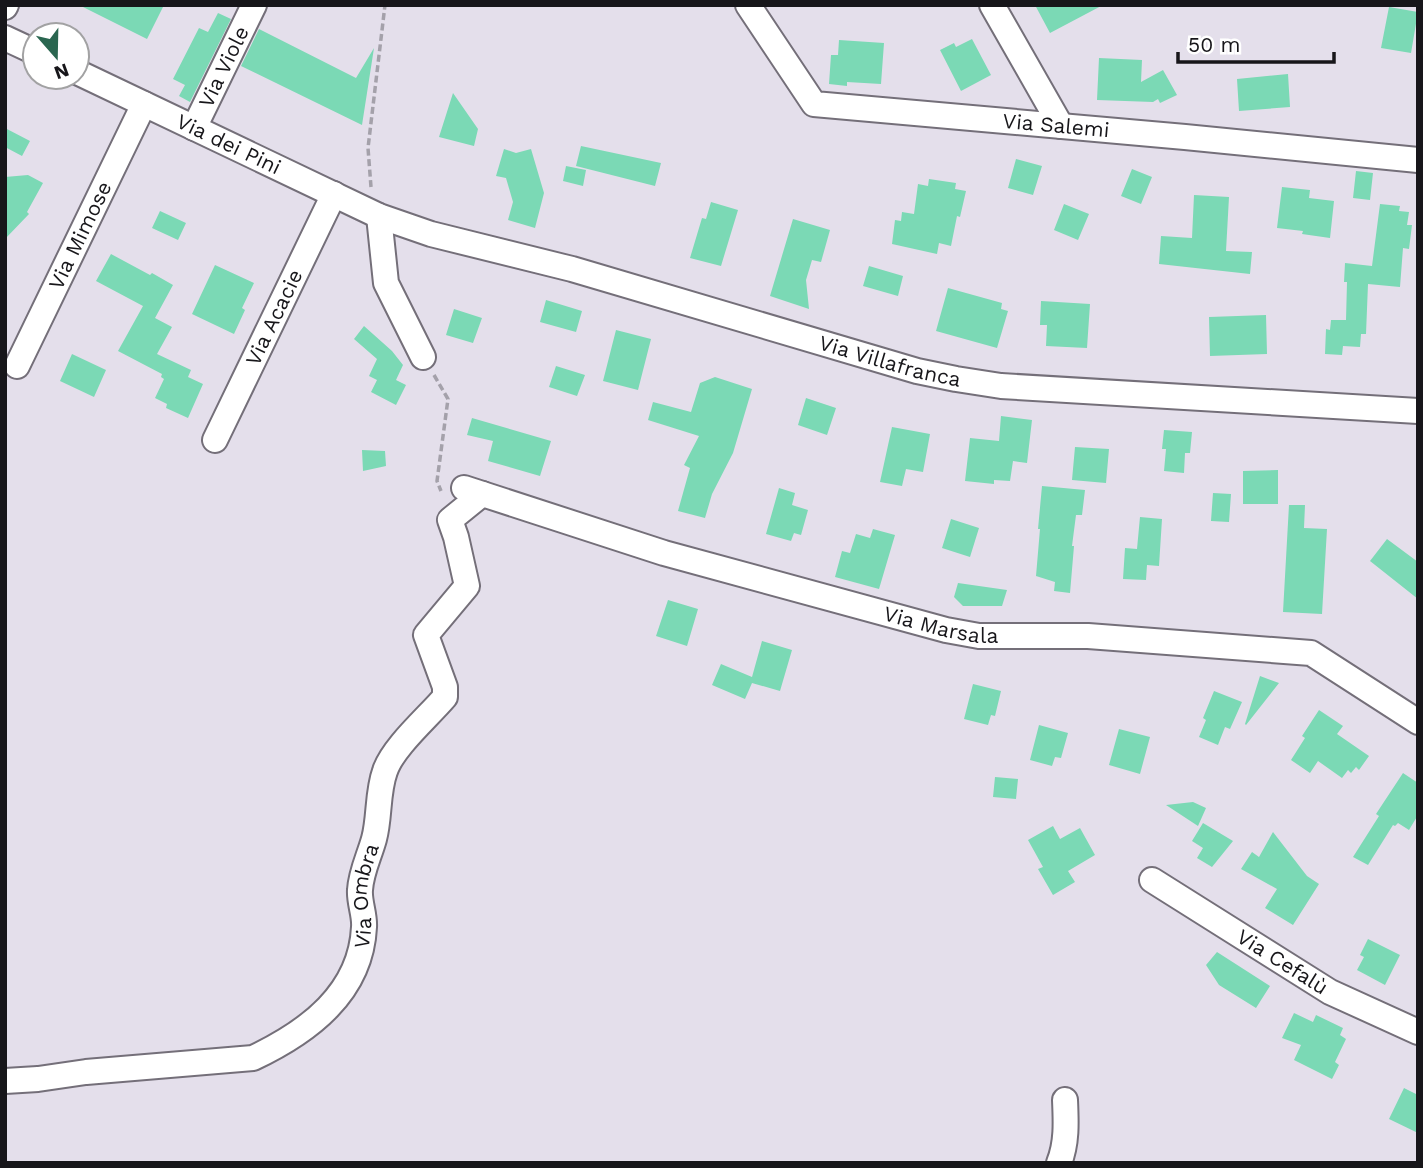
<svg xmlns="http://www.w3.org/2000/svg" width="1423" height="1168" font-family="'Work Sans',sans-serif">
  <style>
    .building { fill: #7bd9b5 }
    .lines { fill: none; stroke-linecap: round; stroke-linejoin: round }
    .street-casing { stroke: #746f79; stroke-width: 28 }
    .path { stroke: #a4a1aa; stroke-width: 3.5; stroke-dasharray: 7 3.5; stroke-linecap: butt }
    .street { stroke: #fff; stroke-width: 24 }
    .labels { text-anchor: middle; stroke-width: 5; stroke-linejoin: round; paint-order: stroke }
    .street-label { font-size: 21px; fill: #17161a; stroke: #fff }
  </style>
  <rect width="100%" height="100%" fill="#e4dfeb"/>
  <path class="building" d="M79 5H164L147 39Z
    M1035 5H1103L1050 33Z
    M1389 7 1418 12 1411 53 1381 48Z
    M218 13 231 19 190 102 179 96 185 85 173 79 199 28 208 32Z
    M259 29 356 78 374 48 362 125 241 66Z
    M972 39 991 75 961 91 940 50 954 43 956 47Z
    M839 40 884 43 881 84 847 82V86L829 84 831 55H838Z
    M1099 58 1142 60 1141 82 1163 70 1177 95 1160 103 1158 99 1153 102 1097 100Z
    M1288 74 1290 107 1239 111 1237 79Z
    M453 93 478 129 474 146 439 137Z
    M5 128 30 141 22 156 5 147Z
    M581 146 661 163 655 186 576 166Z
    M504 149 516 153 531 149 544 193 535 228 508 220 513 202 506 178 496 176Z
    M1016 159 1042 166 1033 195 1008 188Z
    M566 166 586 170 583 186 563 181Z
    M1132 169 1152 177 1141 204 1121 196Z
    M1356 171 1373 173 1370 200 1353 198Z
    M28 175 43 183 27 212 29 214 5 239V177Z
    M929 179 956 183 955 189 966 191 960 217 957 216 951 246 939 243 937 254 892 244 895 220 901 221 902 212 914 214 918 184 928 186Z
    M1282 187 1310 190 1309 198 1334 201 1330 238 1302 234 1303 231 1277 228Z
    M1194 195 1229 197 1226 251 1252 252 1250 274 1159 264 1161 236 1192 238Z
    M711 202 738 210 721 266 690 258 702 218 706 219Z
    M1064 204 1089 214 1078 240 1054 230Z
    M1380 204 1400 206 1399 211 1409 212 1407 225H1412L1409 249 1403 248 1400 287 1368 284 1366 334H1361L1360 347 1343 346 1342 355 1325 354 1326 329 1330 330 1331 320H1346L1347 282H1344L1345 263 1372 266Z
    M160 211 186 223 178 240 152 228Z
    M793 219 830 230 821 262 812 260 806 280 809 309 770 296Z
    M111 254 150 275 152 273 173 285 155 318 172 327 157 354 191 370 188 377 203 384 188 418 166 408 167 404 155 398 164 379 161 377 162 374 118 351 143 306 96 281Z
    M215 265 254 283 242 308 245 310 234 334 192 314Z
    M869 266 903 276 898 296 863 286Z
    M948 288 1002 303 1001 309 1008 311 997 348 936 331Z
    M546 300 582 311 576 332 540 322Z
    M1041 301 1090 304 1087 348 1046 346 1047 325H1040Z
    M454 309 482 318 473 343 446 335Z
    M1266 315 1267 354 1210 356 1209 317Z
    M364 326 392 351 403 365 396 380 406 385 396 405 371 392 377 380 369 376 377 359 354 339Z
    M616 330 651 339 638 390 603 381Z
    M72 354 106 370 94 397 60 381Z
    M556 366 585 375 577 396 549 387Z
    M715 377 752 389 733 453 712 494 705 518 678 511 690 468 684 465 699 436 648 420 653 402 691 412 700 383Z
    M806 398 836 408 827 435 798 425Z
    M1001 416 1032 420 1027 463 1013 461 1010 481 994 480V484L965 481 970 438 999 441Z
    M472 418 551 441 540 476 488 461 493 441 467 435Z
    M892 427 930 434 923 472 906 469 902 486 880 482Z
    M1164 430 1192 432 1190 453H1185L1184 473 1164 471 1166 449H1162Z
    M1075 447 1109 449 1106 483 1072 480Z
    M362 450 385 451 386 466 363 471Z
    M1278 470V504H1243V471Z
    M1042 486 1085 490 1082 515H1076L1072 546H1074L1070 593 1054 591 1055 582 1036 576 1040 529H1038Z
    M779 488 795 493 792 505 808 510 801 535 794 533 791 541 766 534Z
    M1213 493 1231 494 1229 522 1211 521Z
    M1289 505H1305L1304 528 1327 529 1322 614 1283 612Z
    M1140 517 1162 519 1159 566 1147 565 1146 580 1123 579 1125 548 1137 549Z
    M951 519 979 528 970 557 942 548Z
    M873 529 895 535 879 589 835 577 842 551 850 553 856 534 870 538Z
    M1387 539 1418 562V599L1370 561Z
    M958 583 1007 590 1002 606H963L954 597Z
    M668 600 698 609 687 646 656 636Z
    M762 641 792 650 780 691 752 683 745 699 712 685 721 664 752 677Z
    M1260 676 1279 683 1246 725 1245 724Z
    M973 684 1001 691 995 716 991 715 988 725 964 719Z
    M1214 691 1242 702 1230 729 1225 727 1218 745 1199 737 1206 720 1203 718Z
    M1319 710 1343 726 1337 734 1369 756 1359 770 1356 767 1351 773 1348 770 1342 778 1318 761 1310 773 1291 760 1305 738 1302 736Z
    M1039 725 1068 733 1061 758 1055 757 1052 766 1030 760Z
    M1119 729 1150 737 1140 774 1109 765Z
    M1403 773 1418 783V815L1409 830 1398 823 1395 826 1393 825 1368 865 1353 857 1379 816 1376 814Z
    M995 777 1018 779 1016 799 993 797Z
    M1193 802 1206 808 1198 826 1166 805Z
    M1203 823 1233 841 1212 867 1197 858 1203 848 1192 841Z
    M1053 826 1060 839 1080 828 1095 855 1068 871 1075 882 1053 895 1038 869 1043 867 1028 840Z
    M1273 832 1307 876 1319 884 1293 925 1265 908 1277 889 1241 869 1252 852 1259 857Z
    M1368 939 1400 955 1385 985 1357 970 1364 957 1360 955Z
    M1217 952 1270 986 1256 1008 1219 985 1206 965Z
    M1294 1013 1313 1022 1316 1015 1343 1028 1340 1035 1346 1039 1335 1062 1339 1065 1332 1079 1294 1060 1301 1045 1282 1038Z
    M1404 1088 1418 1095V1133L1389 1119Z"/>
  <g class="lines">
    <g class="street-casing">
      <g id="street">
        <path id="s1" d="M748 5 814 104 1185 137 1418 160"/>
        <path d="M992 5 1061 126"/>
        <path d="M5 7 6 5"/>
        <path d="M5 38 35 52"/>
        <path id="s2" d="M77 72 379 216 431 234 572 269 917 371 956 379 1001 386 1418 411"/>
        <path id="s3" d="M194 128 254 5"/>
        <path d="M379 216 386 283 423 357"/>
        <path id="s4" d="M17 366 144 104"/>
        <path id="s5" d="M215 440 334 194"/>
        <path id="s6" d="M464 488 664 553 946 630 979 636H1088L1311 653 1418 722"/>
        <path id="s7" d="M1152 880 1330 992 1418 1032"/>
        <path id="s8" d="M5 1081 38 1079 86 1072 253 1058C308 1032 361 993 364 927 365 915 359 902 360 890 361 872 369 857 374 839 380 817 377 793 385 771 393 747 428 717 445 697V687L426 635 467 586 456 537 450 520 482 494"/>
        <path d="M1059 1163C1067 1143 1066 1122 1065 1100"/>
      </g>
    </g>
    <path class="path" d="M371 187 368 148 385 5
      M434 375 448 399 437 481 441 491"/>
    <use href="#street" class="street"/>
  </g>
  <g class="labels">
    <g class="street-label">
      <text dy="7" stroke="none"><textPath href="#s3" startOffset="68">Via Viole</textPath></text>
      <text dy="7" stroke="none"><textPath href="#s1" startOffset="362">Via Salemi</textPath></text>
      <text dy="7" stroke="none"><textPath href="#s2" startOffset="168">Via dei Pini</textPath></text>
      <text dy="7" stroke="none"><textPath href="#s4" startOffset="145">Via Mimose</textPath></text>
      <text dy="7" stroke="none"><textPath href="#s5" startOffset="136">Via Acacie</textPath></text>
      <text dy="7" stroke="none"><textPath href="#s2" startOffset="866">Via Villafranca</textPath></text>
      <text dy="7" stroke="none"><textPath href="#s6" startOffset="497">Via Marsala</textPath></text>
      <text dy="7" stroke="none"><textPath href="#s8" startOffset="462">Via Ombra</textPath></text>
      <text dy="7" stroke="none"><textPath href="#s7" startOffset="154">Via Cefalù</textPath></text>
    </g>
  </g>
  <rect width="1423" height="1168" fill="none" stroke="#17161a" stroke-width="14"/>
  <g transform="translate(56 56) rotate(160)"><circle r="33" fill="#ffffff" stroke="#a2a2a3" stroke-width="2"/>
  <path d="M0-5L12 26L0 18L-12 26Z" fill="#2a6650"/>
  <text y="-10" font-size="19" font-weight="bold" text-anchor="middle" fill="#17161a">N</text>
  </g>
  <path d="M1178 52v10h156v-10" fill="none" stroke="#17161a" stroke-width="3.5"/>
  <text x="1188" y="52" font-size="21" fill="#17161a" stroke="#ffffff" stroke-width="5" paint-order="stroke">50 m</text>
</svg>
